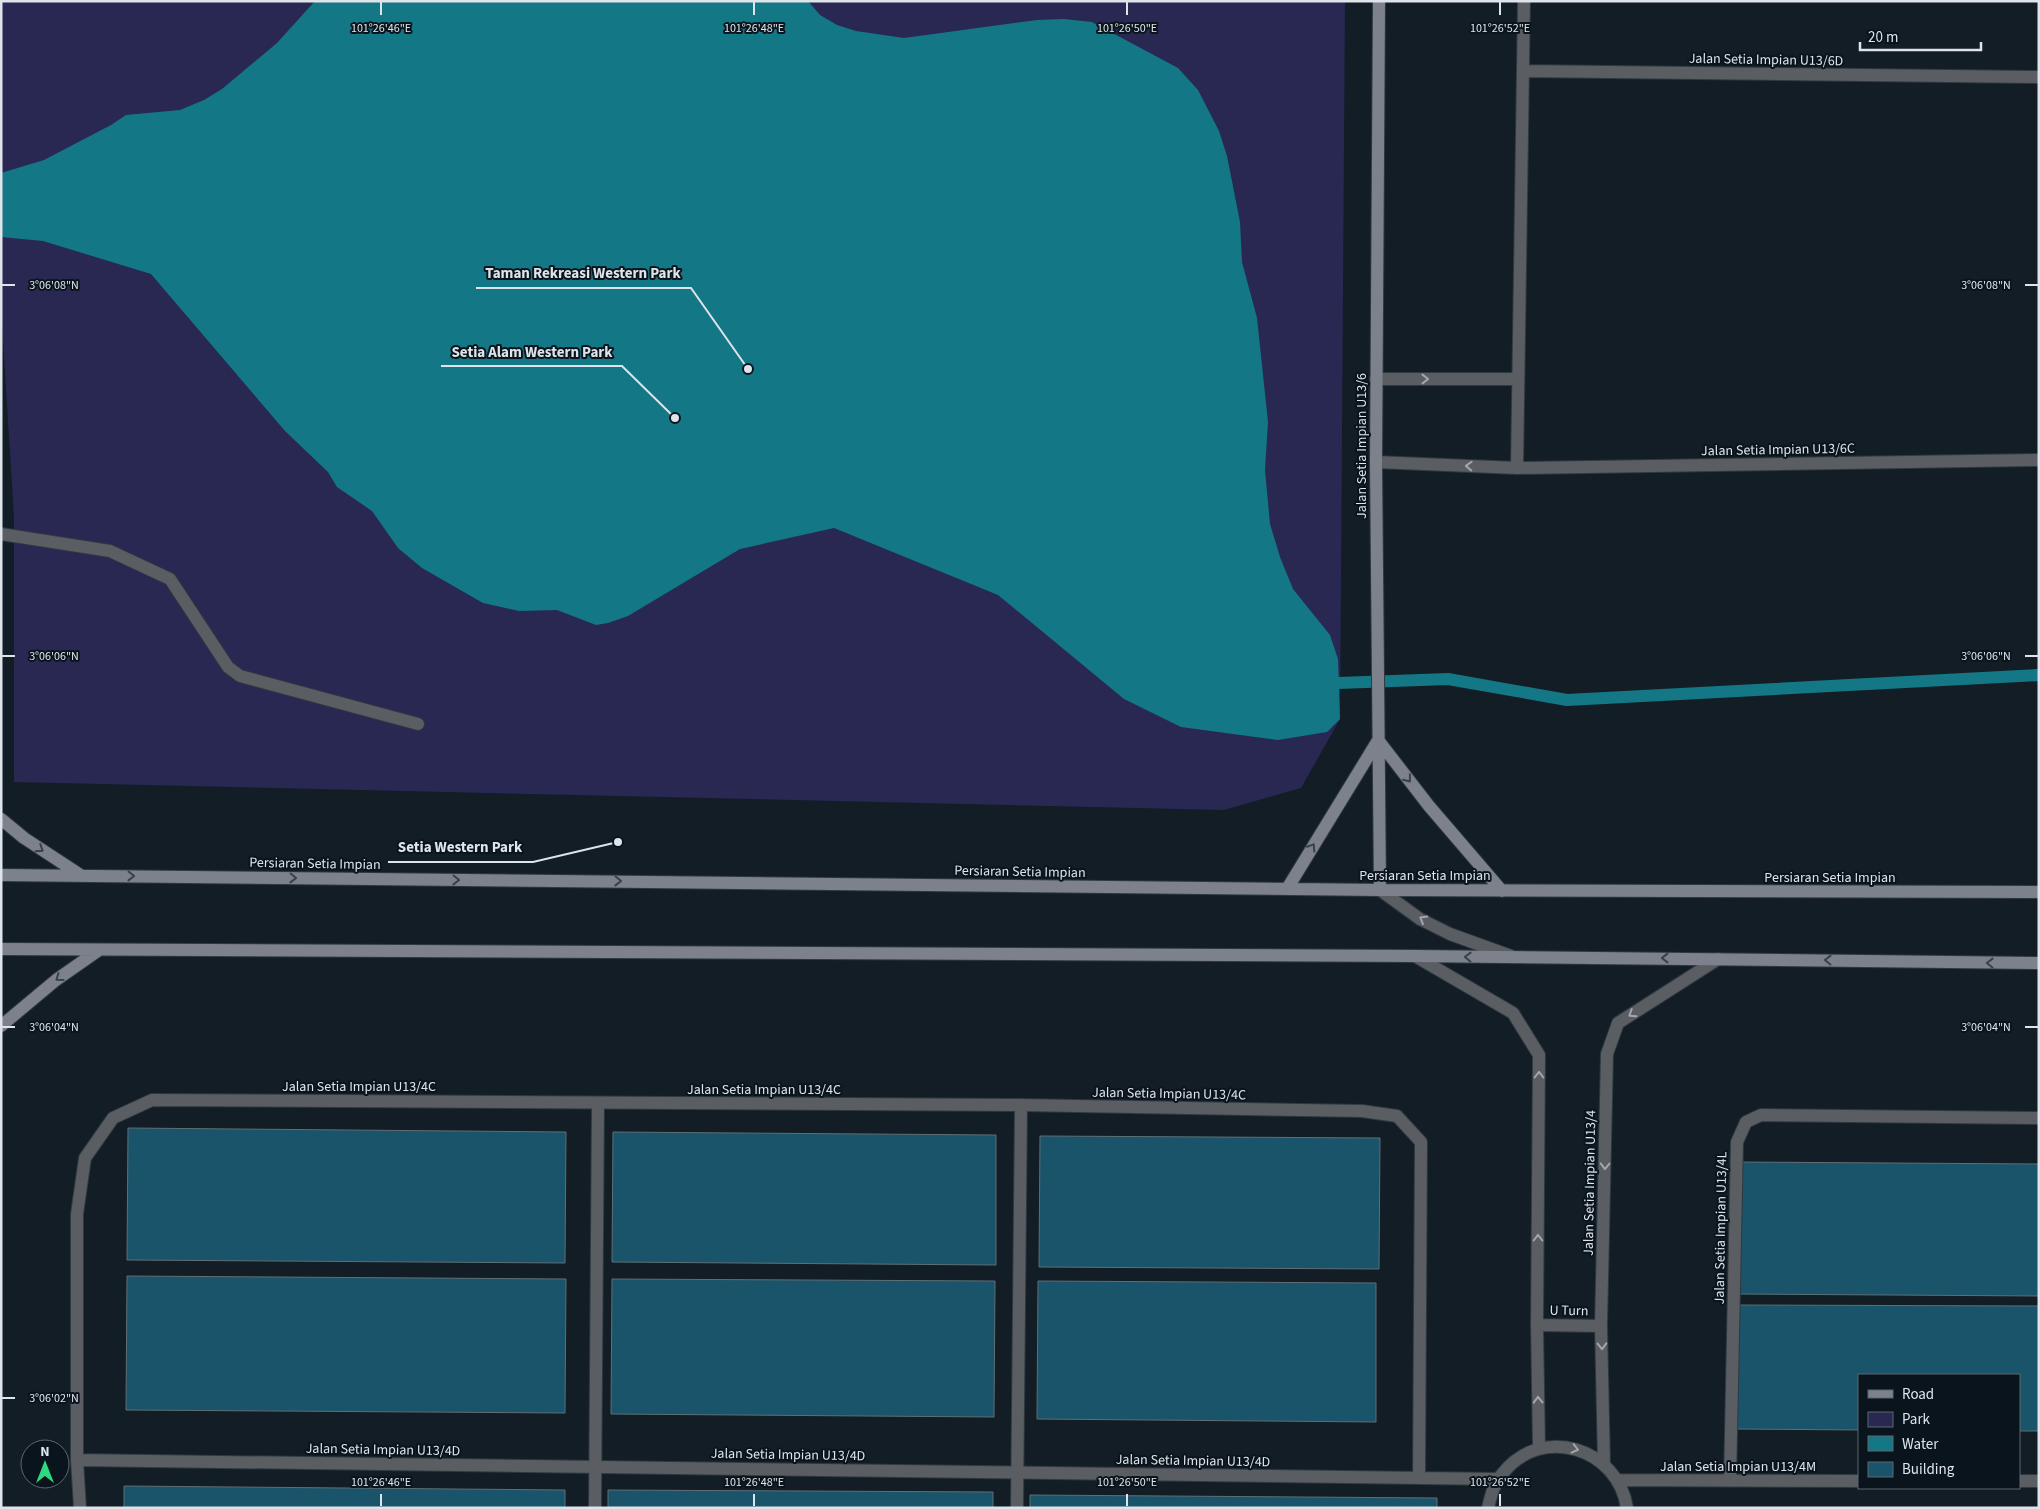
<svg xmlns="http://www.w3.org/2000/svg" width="2040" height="1509" font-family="'Source Sans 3',sans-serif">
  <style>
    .green { fill: #282853 }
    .water { fill: #147785 }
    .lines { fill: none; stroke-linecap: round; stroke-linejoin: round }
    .stream { stroke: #147785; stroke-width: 12 }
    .building { fill: #1a546a; stroke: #5f6f76 }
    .lane-casing { stroke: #2f3941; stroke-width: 14 }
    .street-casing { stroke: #2f3941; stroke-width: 14 }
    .secondary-casing { stroke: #2f3941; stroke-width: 14 }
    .lane { stroke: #5a5d62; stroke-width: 12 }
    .street { stroke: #5a5d62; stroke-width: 12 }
    .secondary { stroke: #7d818b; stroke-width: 12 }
    .oneway { stroke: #a3a7ad }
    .oneway2 { stroke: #384048 }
    .ticks { fill: none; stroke: #dee4ea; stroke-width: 2 }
    .labels { text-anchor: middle; stroke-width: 4; stroke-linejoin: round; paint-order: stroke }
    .street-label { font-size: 14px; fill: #dee4ea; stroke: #0a141c }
    .ticks-label { font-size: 12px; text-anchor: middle; fill: #dee4ea; stroke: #0a141c; stroke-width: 4; stroke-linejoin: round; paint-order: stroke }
    .leader { fill: none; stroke: #dee4ea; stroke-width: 2 }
    .callout-dot { fill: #dee4ea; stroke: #0a141c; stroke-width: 2 }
    .callout-label { font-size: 15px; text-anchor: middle; font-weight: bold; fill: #dee4ea; stroke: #0a141c; stroke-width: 4; stroke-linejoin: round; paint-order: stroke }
  </style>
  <rect width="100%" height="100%" fill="#131d26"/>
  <path class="green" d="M1 1H1345L1340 719 1301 788 1224 810 14 782V517L1 308Z"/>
  <path class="water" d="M315 1H808L820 15 837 25 856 31 904 38 1037 20 1064 19 1092 22 1178 68 1198 90 1219 131 1227 156 1240 222 1242 262 1257 318 1268 422 1265 470 1270 524 1280 557 1293 589 1330 635 1338 659 1340 719 1327 732 1278 740 1181 727 1124 699 998 595 834 528 740 549 628 616 608 623 596 625 557 610 519 611 483 603 422 568 398 548 372 511 337 487 328 472 285 431 151 274 43 241 1 237V173L44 160 111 125 126 115 180 110 204 100 222 89 277 43Z"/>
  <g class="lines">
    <path class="stream" d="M1338 683 1448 679 1567 700 2039 675"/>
  </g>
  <path class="building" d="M128 1128 566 1132 565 1263 127 1260Z
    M613 1132 996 1135V1265L612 1262Z
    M1040 1136 1380 1138 1379 1269 1039 1267Z
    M1740 1162 2039 1164V1296L1738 1294Z
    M127 1276 566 1279 565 1413 126 1410Z
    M612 1279 995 1281 994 1417 611 1414Z
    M1038 1281 1376 1283V1422L1037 1419Z
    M1738 1305 2039 1306V1431H2019V1375H1859V1430L1737 1429Z
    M124 1486 565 1490V1508H124Z
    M608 1490 993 1492V1508H608Z
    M1030 1495 1437 1498V1508H1030Z"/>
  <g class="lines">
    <g class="lane-casing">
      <path id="lane" d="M1 534 110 551 170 579 228 667 240 676 418 724
        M595 1508 598 1103
        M1017 1508 1021 1105"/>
    </g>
    <g class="street-casing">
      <path id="street" d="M1523 71 2039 77
        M1376 379H1517
        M1376 462 1517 468 2039 460
        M1517 468 1524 1
        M1380 890 1420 919 1450 934 1511 956
        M1415 956 1513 1013 1539 1055 1537 1325 1539 1449
        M1537 1325 1601 1326
        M77 1460 1499 1479
        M1604 1464 1601 1326 1607 1054 1618 1023 1718 959
        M1618 1480 1859 1481
        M1730 1481 1737 1142 1746 1122 1761 1115 2039 1118
        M2019 1481H2039
        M80 1508 77 1460V1214L85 1158 113 1118 152 1100 1021 1105 1362 1111 1397 1116 1421 1142 1419 1478
        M1488 1508C1491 1495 1494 1483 1503 1473 1542 1424 1618 1448 1627 1508"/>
    </g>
    <g class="secondary-casing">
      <path id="secondary" d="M1379 1 1376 462 1380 890
        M1378 740 1429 806 1502 891
        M1 819 24 838 82 876
        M1 875 1380 890 2039 892
        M1287 889 1377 742
        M1 949 1415 956 2039 963
        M1 1026 56 980 99 950"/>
    </g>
    <use href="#lane" class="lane"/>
    <use href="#street" class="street"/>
    <use href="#secondary" class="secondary"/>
  </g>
  <defs><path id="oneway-chevron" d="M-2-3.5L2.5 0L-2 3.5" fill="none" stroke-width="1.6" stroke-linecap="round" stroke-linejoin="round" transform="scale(1.25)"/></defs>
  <g class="oneway">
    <use href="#oneway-chevron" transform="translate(1425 379)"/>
    <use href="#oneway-chevron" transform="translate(1469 466) rotate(-178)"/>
    <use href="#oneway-chevron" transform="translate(1423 919) rotate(-150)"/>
    <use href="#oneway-chevron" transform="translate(1632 1014) rotate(147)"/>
    <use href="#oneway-chevron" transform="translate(1539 1075) rotate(-90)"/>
    <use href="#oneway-chevron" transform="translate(1605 1166) rotate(91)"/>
    <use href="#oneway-chevron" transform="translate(1538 1238) rotate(-90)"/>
    <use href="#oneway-chevron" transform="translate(1602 1346) rotate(89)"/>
    <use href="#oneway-chevron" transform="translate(1538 1400) rotate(-91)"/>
    <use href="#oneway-chevron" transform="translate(1575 1449) rotate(14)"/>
  </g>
  <g class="oneway2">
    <use href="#oneway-chevron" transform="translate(1408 779) rotate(52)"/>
    <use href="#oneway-chevron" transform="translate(1312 847) rotate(-57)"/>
    <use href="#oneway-chevron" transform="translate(40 849) rotate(33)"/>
    <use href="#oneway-chevron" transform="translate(131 876) rotate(1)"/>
    <use href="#oneway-chevron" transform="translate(293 878) rotate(1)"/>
    <use href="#oneway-chevron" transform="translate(456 880) rotate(1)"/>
    <use href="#oneway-chevron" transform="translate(618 881) rotate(1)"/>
    <use href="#oneway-chevron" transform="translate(1468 957) rotate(-179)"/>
    <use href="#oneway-chevron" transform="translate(1665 958) rotate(-180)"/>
    <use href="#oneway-chevron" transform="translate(1828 960) rotate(-179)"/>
    <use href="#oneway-chevron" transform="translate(1990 963) rotate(-179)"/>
    <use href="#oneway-chevron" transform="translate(59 978) rotate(144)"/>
  </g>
  <path class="ticks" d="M381 2V15M754 2V15M1127 2V15M1500 2V15M2 285H15M2025 285H2038M2 656H15M2025 656H2038M2 1027H15M2025 1027H2038M2 1398H15M381 1494V1506M754 1494V1506M1127 1494V1506M1500 1494V1506"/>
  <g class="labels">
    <g class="street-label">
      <text transform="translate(1766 59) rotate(1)" y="5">Jalan Setia Impian U13/6D</text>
      <text transform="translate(1361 446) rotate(-90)" y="5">Jalan Setia Impian U13/6</text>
      <text transform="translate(1778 449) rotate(-1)" y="5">Jalan Setia Impian U13/6C</text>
      <text transform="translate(315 863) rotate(1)" y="5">Persiaran Setia Impian</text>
      <text transform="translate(1020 871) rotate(1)" y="5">Persiaran Setia Impian</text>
      <text x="1425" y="880">Persiaran Setia Impian</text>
      <text x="1830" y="882">Persiaran Setia Impian</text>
      <text x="359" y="1091">Jalan Setia Impian U13/4C</text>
      <text x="764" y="1094">Jalan Setia Impian U13/4C</text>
      <text transform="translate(1169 1093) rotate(1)" y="5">Jalan Setia Impian U13/4C</text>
      <text transform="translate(1589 1183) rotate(-89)" y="5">Jalan Setia Impian U13/4</text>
      <text transform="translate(1720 1228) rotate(-89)" y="5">Jalan Setia Impian U13/4L</text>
      <text transform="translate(1569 1310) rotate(1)" y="5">U Turn</text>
      <text transform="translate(383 1449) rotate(1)" y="5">Jalan Setia Impian U13/4D</text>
      <text transform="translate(788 1454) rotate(1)" y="5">Jalan Setia Impian U13/4D</text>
      <text transform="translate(1193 1460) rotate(1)" y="5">Jalan Setia Impian U13/4D</text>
      <text x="1738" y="1471">Jalan Setia Impian U13/4M</text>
    </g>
  </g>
  <g class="ticks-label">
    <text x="381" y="32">101°26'46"E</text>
    <text x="754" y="32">101°26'48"E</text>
    <text x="1127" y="32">101°26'50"E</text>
    <text x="1500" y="32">101°26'52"E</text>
    <text x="54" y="289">3°06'08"N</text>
    <text x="1986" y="289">3°06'08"N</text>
    <text x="54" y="660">3°06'06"N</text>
    <text x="1986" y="660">3°06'06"N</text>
    <text x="54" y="1031">3°06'04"N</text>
    <text x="1986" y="1031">3°06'04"N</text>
    <text x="54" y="1402">3°06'02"N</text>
    <text x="381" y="1486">101°26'46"E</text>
    <text x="754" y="1486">101°26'48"E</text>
    <text x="1127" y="1486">101°26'50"E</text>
    <text x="1500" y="1486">101°26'52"E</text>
  </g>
  <path class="leader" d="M748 369L691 288H476M675 418L622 366H441M618 842L533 862H388"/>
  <g class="callout-dot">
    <circle cx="748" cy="369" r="5"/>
    <circle cx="675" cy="418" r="5"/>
    <circle cx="618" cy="842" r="5"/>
  </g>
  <g class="callout-label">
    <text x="583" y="278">Taman Rekreasi Western Park</text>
    <text x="532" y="357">Setia Alam Western Park</text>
    <text x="460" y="852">Setia Western Park</text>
  </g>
  <rect width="2040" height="1509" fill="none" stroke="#dee4ea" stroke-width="5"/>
  <rect x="1858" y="1374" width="162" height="115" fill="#0a141c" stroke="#5f676e"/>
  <rect x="1868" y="1390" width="25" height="8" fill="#7d818b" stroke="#5f676e"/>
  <text x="1902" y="1399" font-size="15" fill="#dee4ea">Road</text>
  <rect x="1868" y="1412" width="25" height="15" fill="#282853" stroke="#5f676e"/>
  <text x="1902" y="1424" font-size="15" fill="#dee4ea">Park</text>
  <rect x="1868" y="1436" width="25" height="15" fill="#147785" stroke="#5f676e"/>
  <text x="1902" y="1449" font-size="15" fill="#dee4ea">Water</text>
  <rect x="1868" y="1462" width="25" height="15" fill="#1a546a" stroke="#5f676e"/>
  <text x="1902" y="1474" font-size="15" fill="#dee4ea">Building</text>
  <g transform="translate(45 1464)"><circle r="24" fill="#0a141c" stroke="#5f676e"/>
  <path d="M0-4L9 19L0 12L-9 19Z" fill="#2fd883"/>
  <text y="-8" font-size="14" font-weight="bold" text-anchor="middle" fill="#dee4ea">N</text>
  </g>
  <path d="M1860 42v8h121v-8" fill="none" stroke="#dee4ea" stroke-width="2.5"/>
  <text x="1868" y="42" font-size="15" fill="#dee4ea" stroke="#0a141c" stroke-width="4" paint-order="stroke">20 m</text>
</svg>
